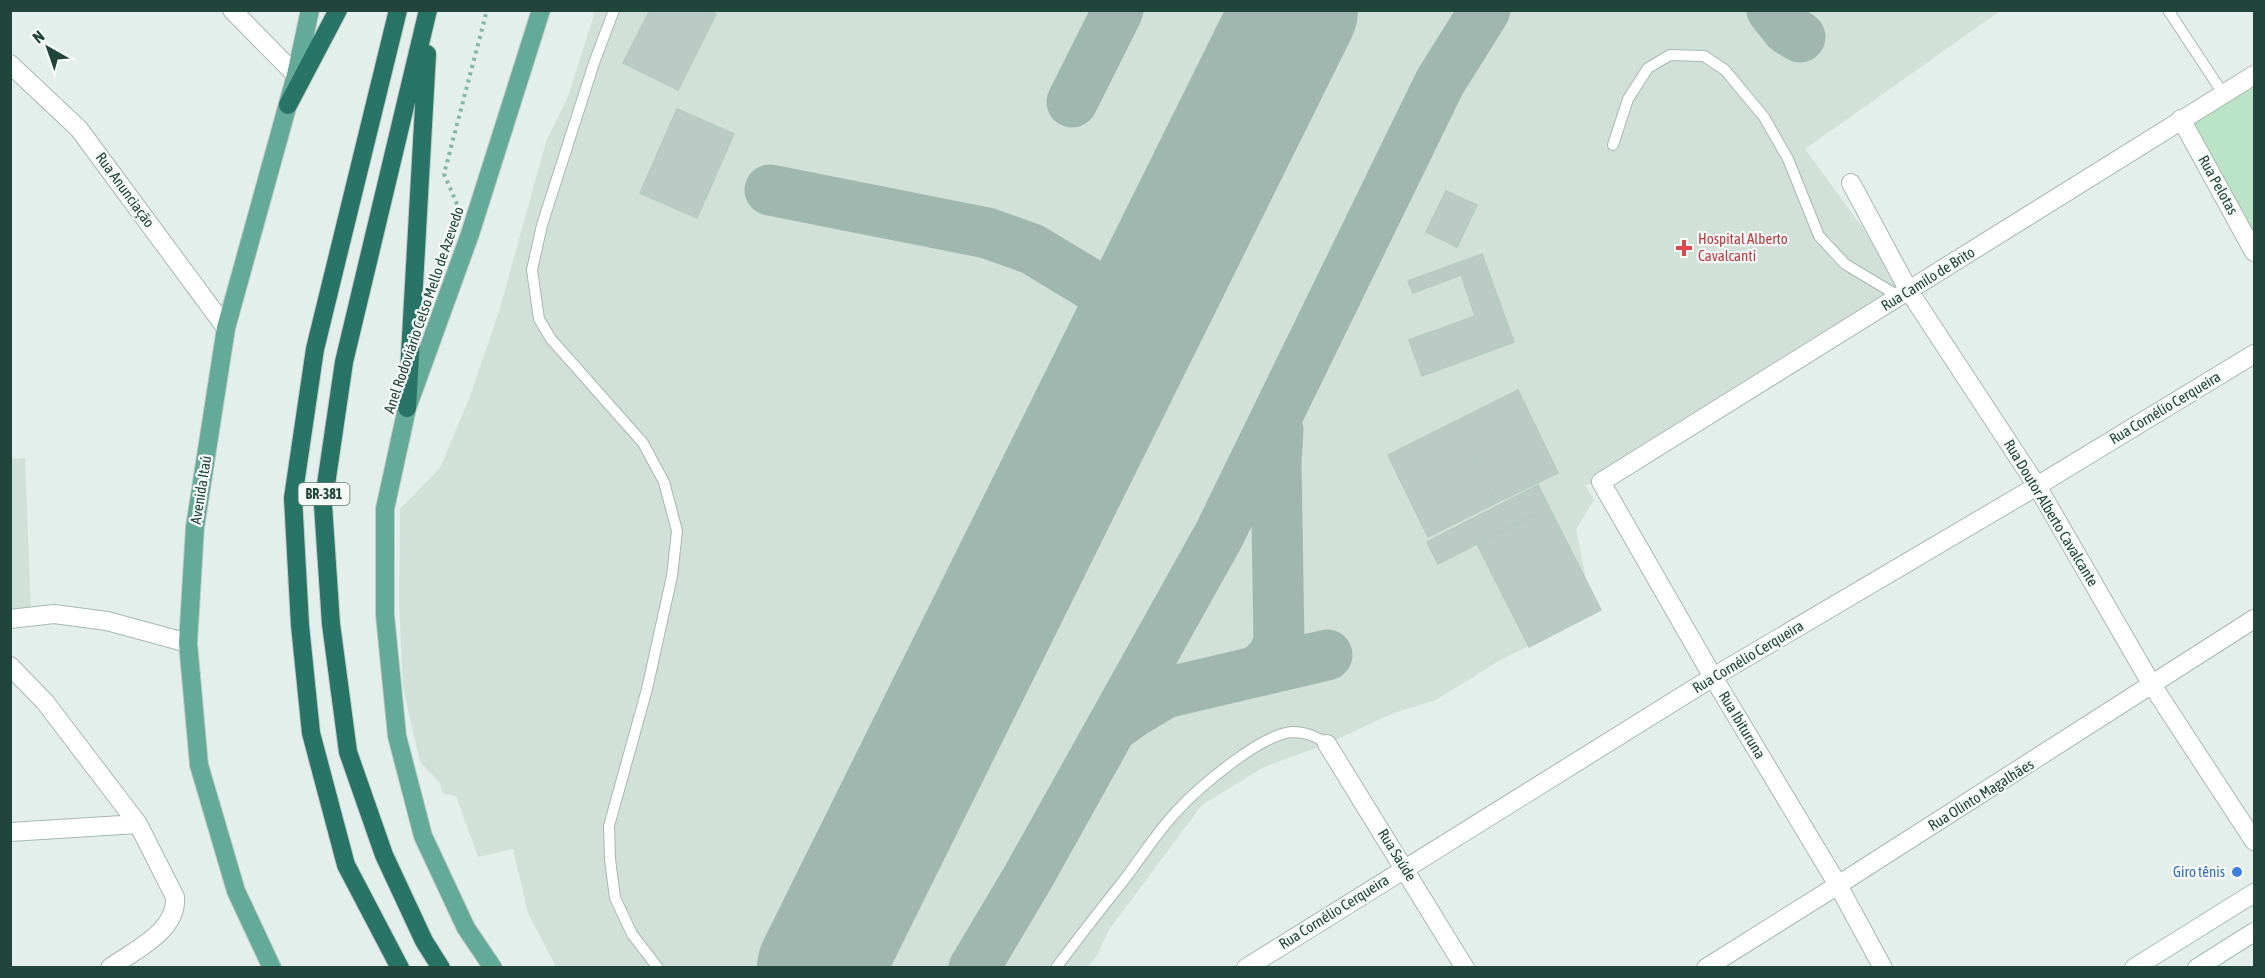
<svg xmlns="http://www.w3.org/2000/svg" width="2265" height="978" font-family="'Asap Condensed',sans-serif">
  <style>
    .built { fill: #d2e0da }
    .green { fill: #bbe3c6 }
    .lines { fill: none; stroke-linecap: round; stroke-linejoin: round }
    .taxiway { stroke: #a0b7b0; stroke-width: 51 }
    .runway { stroke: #a0b7b0; stroke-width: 126 }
    .building { fill: #b9cbc4; stroke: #b6cac2; stroke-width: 1.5 }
    .lane-casing { stroke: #a6b8b3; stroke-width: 12 }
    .street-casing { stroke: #a6b8b3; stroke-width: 20 }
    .secondary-casing { stroke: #a1bdb3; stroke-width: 20 }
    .primary-casing { stroke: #c1cbc8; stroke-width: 20 }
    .highway-casing { stroke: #c1cbc8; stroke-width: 20 }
    .path { stroke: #81b7a7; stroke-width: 4; stroke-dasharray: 3 4.5; stroke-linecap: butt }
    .lane { stroke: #fff; stroke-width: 10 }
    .street { stroke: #fff; stroke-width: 18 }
    .secondary { stroke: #fff; stroke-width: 18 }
    .primary { stroke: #63aa99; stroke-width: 18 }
    .highway { stroke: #287466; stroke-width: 18 }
    .health-dot { fill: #e0444e; stroke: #f6fbf8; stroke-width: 2 }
    .shop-dot { fill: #3f7fe0; stroke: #f6fbf8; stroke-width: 2 }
    .labels { text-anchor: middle; stroke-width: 4.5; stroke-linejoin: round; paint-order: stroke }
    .shield { fill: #f6fbf8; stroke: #617b74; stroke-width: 1.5 }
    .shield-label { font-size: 14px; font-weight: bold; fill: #21443b }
    .street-label { font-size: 15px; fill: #21443b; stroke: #f6fbf8 }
    .health-label { font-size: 15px; fill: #be3a42; stroke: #f6fbf8; text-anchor: start }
    .shop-label { font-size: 15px; fill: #366cbe; stroke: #f6fbf8; text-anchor: end }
  </style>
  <rect width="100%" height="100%" fill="#e4efeb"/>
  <path class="built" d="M595 11H2000L1805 149 1909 291 1601 482 1585 485 1594 500 1576 529 1586 579 1601 610 1499 661 1436 700 1391 714 1327 744 1264 767 1202 805 1108 931 1098 954 1088 967H556L528 913 513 849 478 857 456 796 443 794 440 783 420 762 403 688 399 604 400 509 440 468 469 399 500 308 546 142 569 94Z
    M25 458 31 615 10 617V459Z"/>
  <path class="green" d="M2254 84V237L2193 123Z"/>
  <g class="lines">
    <path class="taxiway" d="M1772 10 1787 29 1800 37
      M1072 102 1118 10
      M770 190 987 233 1032 249 1123 304 1150 302
      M1258 671 1273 657 1279 641 1276 461 1278 430
      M1114 726 1133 712 1165 693 1327 655
      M974 968 1027 879 1219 535 1440 82 1485 10"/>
    <path class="runway" d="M820 968 1295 10"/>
  </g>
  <path class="building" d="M650 10H709L716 14 678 90 623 63Z
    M677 109 734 134 697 218 640 193Z
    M1446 191 1477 205 1457 247 1426 232Z
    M1482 254 1514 342 1422 376 1409 340 1475 316 1461 275 1413 293 1408 281Z
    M1518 390 1558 473 1496 503 1456 421Z
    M1456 421 1496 503 1428 537 1388 455Z
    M1538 485 1549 507 1438 564 1427 542Z
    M1549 507 1601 610 1529 647 1477 544Z"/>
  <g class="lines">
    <g class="lane-casing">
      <path id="lane" d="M614 10 594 63 542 225 532 270 539 319 551 339 643 443 664 482 677 531 672 576 647 689 609 826 610 859 615 898 632 934 658 968
        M2168 10 2224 95
        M1613 145 1628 99 1648 68 1670 55 1704 56 1725 70 1764 117 1788 159 1819 236 1845 264 1900 297
        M1056 968C1078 938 1101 909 1124 880 1141 858 1157 832 1177 811 1198 788 1262 733 1293 732 1305 732 1318 737 1327 744"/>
    </g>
    <g class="street-casing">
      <path id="street" d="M232 10 296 75
        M10 64 79 129 226 328
        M2181 119 2254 252
        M1851 183 1909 291 2037 486 2152 685 2254 841
        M10 619 54 614 107 621 188 643
        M10 666 45 702 138 824 175 897C178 931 134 950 110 968
        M1327 744 1465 968
        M10 832 138 824
        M1246 968 1713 677 2037 486 2254 354
        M1706 968 1838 885 2254 619
        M1883 968 1838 885 1713 677 1601 482 2254 75"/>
    </g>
    <g class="secondary-casing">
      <path id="secondary" d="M2134 968 2254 893
        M2197 968 2254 932"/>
    </g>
    <g class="primary-casing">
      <path id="primary" d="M272 968 236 891 199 765 188 643 195 527 226 328 296 75 310 10
        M493 968 466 928 423 836 397 736 385 615V509L407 408 470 234 541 10"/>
    </g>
    <g class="highway-casing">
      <path id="highway" d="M398 10 315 349 293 498 300 625 311 733 346 865 400 968
        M428 10 344 362 323 505 331 624 348 752 384 855 424 941 441 968
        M288 105 338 10
        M407 408 427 54"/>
    </g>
    <path class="path" d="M460 211 444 174 487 10"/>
    <use href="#lane" class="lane"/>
    <use href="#street" class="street"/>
    <use href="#secondary" class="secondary"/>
    <use href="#primary" class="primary"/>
    <use href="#highway" class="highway"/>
  </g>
  <path class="health-dot" d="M1681 239h6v6h6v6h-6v6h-6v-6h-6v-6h6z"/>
  <circle class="shop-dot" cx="2237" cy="872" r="6"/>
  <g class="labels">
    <rect class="shield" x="298.5" y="483" width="51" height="22" rx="4.5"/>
    <g class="shield-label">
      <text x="324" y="499">BR-381</text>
    </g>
    <g class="street-label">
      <text transform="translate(2218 185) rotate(61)" y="5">Rua Pelotas</text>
      <text transform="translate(125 190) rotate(54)" y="5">Rua Anunciação</text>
      <text transform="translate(1928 279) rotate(-32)" y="5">Rua Camilo de Brito</text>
      <text transform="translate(424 310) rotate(-71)" y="5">Anel Rodoviário Celso Mello de Azevedo</text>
      <text transform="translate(2165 408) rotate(-31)" y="5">Rua Cornélio Cerqueira</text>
      <text transform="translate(201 490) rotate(-81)" y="5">Avenida Itaú</text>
      <text transform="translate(2051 513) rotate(59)" y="5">Rua Doutor Alberto Cavalcante</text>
      <text transform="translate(1748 657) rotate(-31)" y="5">Rua Cornélio Cerqueira</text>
      <text transform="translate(1742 725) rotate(59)" y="5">Rua Ibituruna</text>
      <text transform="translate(1981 795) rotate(-32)" y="5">Rua Olinto Magalhães</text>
      <text transform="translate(1397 855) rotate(58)" y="5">Rua Saúde</text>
      <text transform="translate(1334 912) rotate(-32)" y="5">Rua Cornélio Cerqueira</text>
    </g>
    <g class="health-label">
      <text x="1698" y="244">Hospital Alberto<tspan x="1698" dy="17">Cavalcanti</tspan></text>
    </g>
    <g class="shop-label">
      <text x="2225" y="877">Giro tênis</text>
    </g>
  </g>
  <rect width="2265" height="978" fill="none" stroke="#21443b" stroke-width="24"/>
  <g transform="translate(48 48) rotate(320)" stroke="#f6fbf8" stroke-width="4.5" paint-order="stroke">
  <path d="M0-4.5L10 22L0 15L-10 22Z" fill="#21443b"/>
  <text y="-9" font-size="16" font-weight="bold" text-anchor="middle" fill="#21443b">N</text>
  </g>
</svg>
